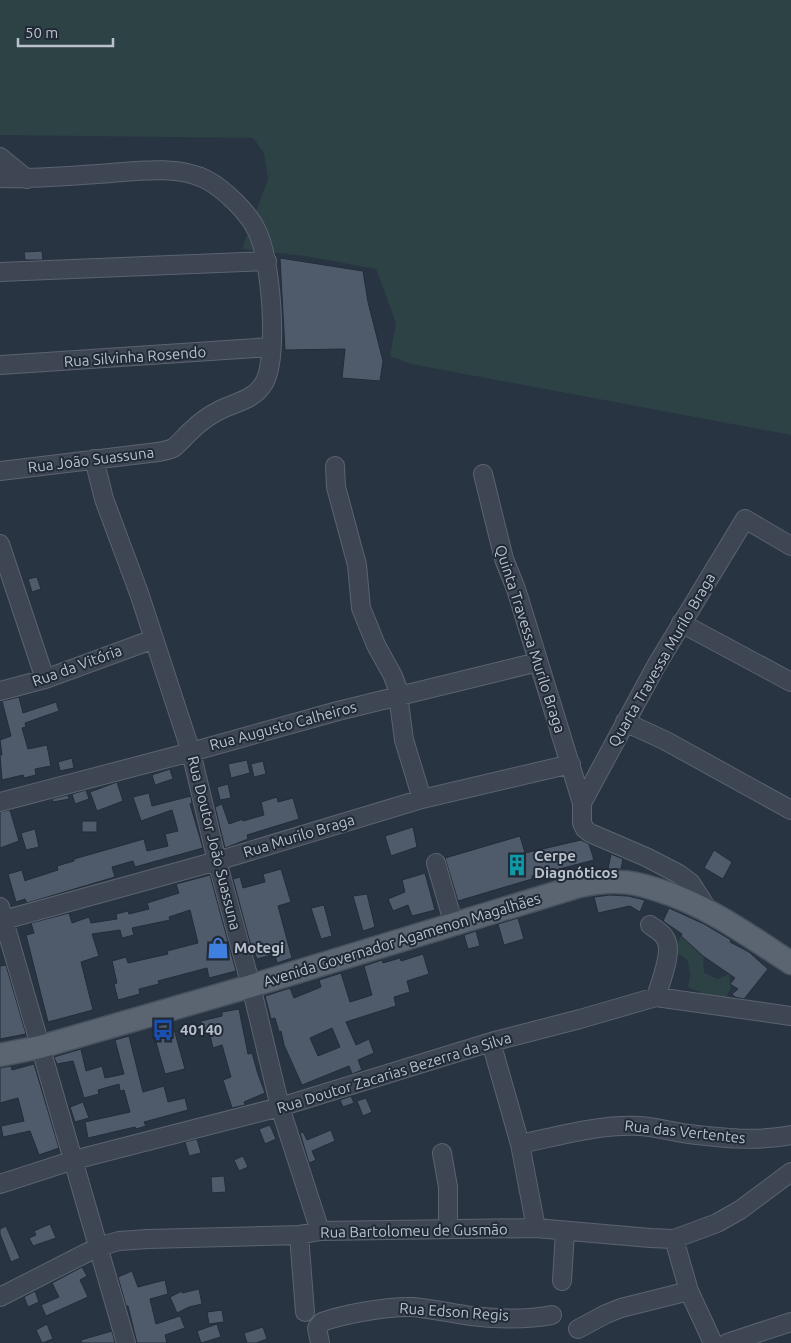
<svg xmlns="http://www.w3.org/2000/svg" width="791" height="1343" font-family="Ubuntu,sans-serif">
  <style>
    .green { fill: #2c4244 }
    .building { fill: #4f5b6b; stroke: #232c39; fill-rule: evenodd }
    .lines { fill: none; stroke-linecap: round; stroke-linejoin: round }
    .minor-casing { stroke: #5b636f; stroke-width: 20 }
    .major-casing { stroke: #49515e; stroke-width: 25 }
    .minor { stroke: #3d4652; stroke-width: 18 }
    .major { stroke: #5b6572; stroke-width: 22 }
    .labels { text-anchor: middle; stroke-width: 4; stroke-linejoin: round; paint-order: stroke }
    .street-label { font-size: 15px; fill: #bac1cc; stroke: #212a37 }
    .poi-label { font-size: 15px; font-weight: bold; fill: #bac1cc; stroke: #212a37; text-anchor: start }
  </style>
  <rect width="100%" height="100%" fill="#293442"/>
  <path class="green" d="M0 0H791V435L411 364 390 356 396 323 376 269 305 256 242 249 268 179 264 153 253 138 0 135Z
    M681 936 703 956 704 973 718 979 729 974 731 987 724 1002 697 998 701 992 688 987 690 975 688 961 674 950Z"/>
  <path class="building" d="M42 251 43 260H25L24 252Z
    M280 258 363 271 368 302 383 361 380 381 342 378 345 349 285 350Z
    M37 577 41 589 32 592 28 579Z
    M19 697 23 713 56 702 59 711 25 723 26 727 22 728 28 749 47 745 51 766 35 769 36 775 24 778 23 775 2 780 0 755H2L0 740 11 736 2 701Z
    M72 758 74 768 60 771 58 762Z
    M247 760 250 773 231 778 228 764Z
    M263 761 266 774 254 777 251 764Z
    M170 769 173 779 155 785 152 775Z
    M117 782 123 801 97 811 90 792Z
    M228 784 231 798 220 800 217 787Z
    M86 790 89 799 75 804 72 794Z
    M149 793 152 806 191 796 192 803 190 804 203 848 135 867 133 861 112 867 115 877 27 903 25 899 16 902 8 874 22 870 25 881 27 880 58 870 57 866 74 861V859L144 839 147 851 168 846 165 834 178 831 172 810 141 821 133 797Z
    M68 795 69 799 53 802 52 799Z
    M277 797 278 802 293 798 299 819 247 835 248 839 225 848 215 807 222 804 229 824 243 819V821L264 815 261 802Z
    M10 810 19 841 0 848V812Z
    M82 821H97V832H82Z
    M413 827 417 847 391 856 385 836Z
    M35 829 39 847 26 850 21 833Z
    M520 836 525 853 581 840 589 844 594 860 532 876V879L458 901 445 858Z
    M714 850 732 862 723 879 704 868Z
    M611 854 623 859 621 869H608Z
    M281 869 291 902 278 906 292 958 277 963 275 954 257 959 249 939 233 879 240 877 243 888 265 882 263 874Z
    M425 873 435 910 412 916 408 905 393 911 388 899 405 892 402 880Z
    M210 875 236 971 209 978 207 968 158 981 159 984 139 989 140 994 118 1000 114 984 117 983 112 961 126 957 128 963 168 954 167 951 198 943 190 910 169 917 170 920 132 928 134 935 122 938 120 930 92 934 99 956 81 962 93 1010 48 1022 26 935 34 933 31 923 69 913 72 923 89 917 91 923 117 919 116 914 128 911 129 914 149 909 147 903 179 893 176 884Z
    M367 894 375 927 363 931 353 896Z
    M610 895 628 896 645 900 640 912 630 906 598 913 594 897Z
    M324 905 332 936 321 939 311 908Z
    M669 908 704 924 731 940 730 942 749 952 768 969 744 999 735 997 732 994 738 989 730 984 735 978 703 956 681 936 682 934 663 921Z
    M518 918 524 939 504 945 498 924Z
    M476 931 480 946 468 949 464 935Z
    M423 954 429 974 407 981 410 992 394 997 396 1006 346 1022 356 1045 369 1039 374 1053 358 1060 362 1070 352 1074 349 1066 302 1085 284 1045 281 1031 279 1032 275 1018 271 1019 265 996 290 988 294 998 321 987 319 980 341 973 350 1002 372 995 364 966 382 960 383 963 400 958 401 961ZM332 1028 340 1047 318 1056 310 1038Z
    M6 965 26 1034 0 1039V966Z
    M239 1009 248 1054 252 1053 258 1074 265 1093 244 1102 245 1105 232 1108 223 1080 231 1077 222 1045 213 1048 209 1031 203 1033 201 1021 222 1016V1012Z
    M172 1022 185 1069 165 1074 152 1028Z
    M129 1036 143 1092 164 1086 168 1102 185 1098 188 1110 144 1122 146 1126 136 1129 135 1127 88 1138 85 1122 130 1112 124 1090 120 1091 119 1084 98 1090 99 1094 84 1098 73 1061 57 1064 54 1057 81 1049 86 1071 102 1066 105 1078 124 1074 115 1040Z
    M34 1064 59 1148 39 1155 30 1131 3 1137 1 1126 24 1121 18 1098 0 1103V1068L11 1066 12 1070Z
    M351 1096 354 1103 343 1107 340 1100Z
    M366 1098 372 1112 363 1116 357 1101Z
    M83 1102 89 1118 75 1122 70 1107Z
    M270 1125 276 1139 265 1144 259 1129Z
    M331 1130 335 1141 312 1151 316 1160 309 1163 300 1133 303 1132 307 1140Z
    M197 1139 201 1153 189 1156 185 1142Z
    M243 1156 248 1167 239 1171 234 1160Z
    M224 1176 226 1192 212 1193 211 1177Z
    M50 1224 56 1238 33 1246 29 1238 36 1235 34 1231Z
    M6 1226 20 1258 11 1262 0 1234V1229Z
    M82 1267 87 1276 80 1280 88 1297 46 1316 41 1305 59 1297 52 1283Z
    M132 1271 138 1287 165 1280 168 1294 150 1299 156 1324 180 1316 185 1328 165 1335 167 1343H137L128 1306H126L118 1277Z
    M199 1289 202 1304 189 1307 177 1313 170 1297 182 1291V1293Z
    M35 1291 39 1302 28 1307 24 1297Z
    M222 1310 224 1322 209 1324 207 1312Z
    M47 1324 53 1339 42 1343 36 1330Z
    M217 1324 221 1337 201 1343 197 1331Z
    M263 1327 267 1339 256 1343H247L244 1333Z
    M112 1331 115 1343H82L81 1340Z"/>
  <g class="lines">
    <g class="minor-casing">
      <path id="minor" d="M0 157 27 179
        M0 178C33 179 66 176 98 174 131 172 177 164 207 180 224 189 249 213 257 231 271 258 279 357 264 383 254 400 236 402 220 410 210 415 200 422 192 430 186 435 180 443 173 448 169 450 163 451 158 452L0 471
        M0 272 267 261
        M0 365 270 347
        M94 459 104 499 139 593 191 752 217 861 251 986 280 1107 320 1231
        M335 466 336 487 357 565 361 608 376 645 393 676 397 687 404 740 422 799
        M483 474 504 559 516 589 582 803V823L585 829 590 833 646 857 679 874 691 883 708 910
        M0 544 45 679
        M681 623 791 682
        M0 691 45 679 154 639
        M625 722 666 741 791 810
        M0 802 191 752 338 711 538 662
        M582 803 656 666 745 519 791 546
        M436 863 454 925
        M0 907 126 1343
        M0 921 217 861 422 799 571 764
        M650 925C655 929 662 932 665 938 674 951 660 983 656 997
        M491 1042 520 1144 536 1228
        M520 1144C559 1136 599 1124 640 1126 657 1127 672 1132 689 1134 722 1138 758 1142 791 1135
        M442 1153 448 1187V1229
        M0 1184 74 1160 280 1107 491 1042 580 1019 656 997 791 1016
        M299 1235 305 1312
        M674 1239 689 1291 713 1343
        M562 1281 565 1231
        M0 1297 98 1247 119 1241 148 1239 299 1235 320 1231 536 1228 650 1238 674 1239 717 1223 740 1210 791 1172
        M578 1329 606 1314 621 1308 689 1291
        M320 1343 317 1328 322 1322C344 1314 389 1306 413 1307 432 1309 451 1313 471 1316 496 1319 526 1320 552 1315
        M727 1343 791 1322"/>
    </g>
    <g class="major-casing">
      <path id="major" d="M0 1055 40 1047 251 986 579 886C593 883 606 881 620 882 633 882 646 886 658 890 707 905 748 935 791 963"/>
    </g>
    <use href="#minor" class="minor"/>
    <use href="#major" class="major"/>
  </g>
  <defs>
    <g id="building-bare" transform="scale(1.725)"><path d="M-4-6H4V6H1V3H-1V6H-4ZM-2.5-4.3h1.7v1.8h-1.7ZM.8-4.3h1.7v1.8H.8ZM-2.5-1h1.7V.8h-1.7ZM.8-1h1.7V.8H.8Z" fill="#0f9aa8" stroke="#212a37" stroke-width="2.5" paint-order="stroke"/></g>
    <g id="shop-bare" transform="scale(1.725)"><path d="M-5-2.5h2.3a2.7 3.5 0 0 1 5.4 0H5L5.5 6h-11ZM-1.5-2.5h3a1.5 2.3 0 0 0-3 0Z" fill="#3f7fe0" stroke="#212a37" stroke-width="2.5" paint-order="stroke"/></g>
    <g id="bus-bare" transform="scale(1.725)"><path d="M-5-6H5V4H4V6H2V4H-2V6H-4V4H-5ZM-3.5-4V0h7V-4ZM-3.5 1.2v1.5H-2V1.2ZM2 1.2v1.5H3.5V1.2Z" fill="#1a4fb4" stroke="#212a37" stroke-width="2.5" paint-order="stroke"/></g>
  </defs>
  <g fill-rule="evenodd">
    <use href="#building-bare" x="517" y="865"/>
    <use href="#shop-bare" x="218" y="948"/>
    <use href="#bus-bare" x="163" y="1030"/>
  </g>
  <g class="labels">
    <g class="street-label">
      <text transform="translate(135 357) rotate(-4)" y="5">Rua Silvinha Rosendo</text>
      <text transform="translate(91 460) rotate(-7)" y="5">Rua João Suassuna</text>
      <text transform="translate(530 639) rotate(72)" y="5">Quinta Travessa Murilo Braga</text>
      <text transform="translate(662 660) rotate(-60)" y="5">Quarta Travessa Murilo Braga</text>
      <text transform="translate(77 666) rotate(-20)" y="5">Rua da Vitória</text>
      <text transform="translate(283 726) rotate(-15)" y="5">Rua Augusto Calheiros</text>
      <text transform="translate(299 836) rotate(-17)" y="5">Rua Murilo Braga</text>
      <text transform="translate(214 843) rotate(76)" y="5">Rua Doutor João Suassuna</text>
      <text transform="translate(402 940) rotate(-17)" y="5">Avenida Governador Agamenon Magalhães</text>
      <text transform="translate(394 1073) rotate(-17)" y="5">Rua Doutor Zacarias Bezerra da Silva</text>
      <text transform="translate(685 1132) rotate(6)" y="5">Rua das Vertentes</text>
      <text transform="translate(414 1231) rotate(-1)" y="5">Rua Bartolomeu de Gusmão</text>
      <text transform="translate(454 1312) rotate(4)" y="5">Rua Edson Regis</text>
    </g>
    <g class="poi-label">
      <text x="534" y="861">Cerpe<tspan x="534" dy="17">Diagnóticos</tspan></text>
      <text x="234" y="953">Motegi</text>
      <text x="180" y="1035">40140</text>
    </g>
  </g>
  <path d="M18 38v8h95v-8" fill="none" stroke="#bac1cc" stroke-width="2.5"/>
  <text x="25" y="38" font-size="15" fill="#bac1cc" stroke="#212a37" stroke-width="4" paint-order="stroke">50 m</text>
</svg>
